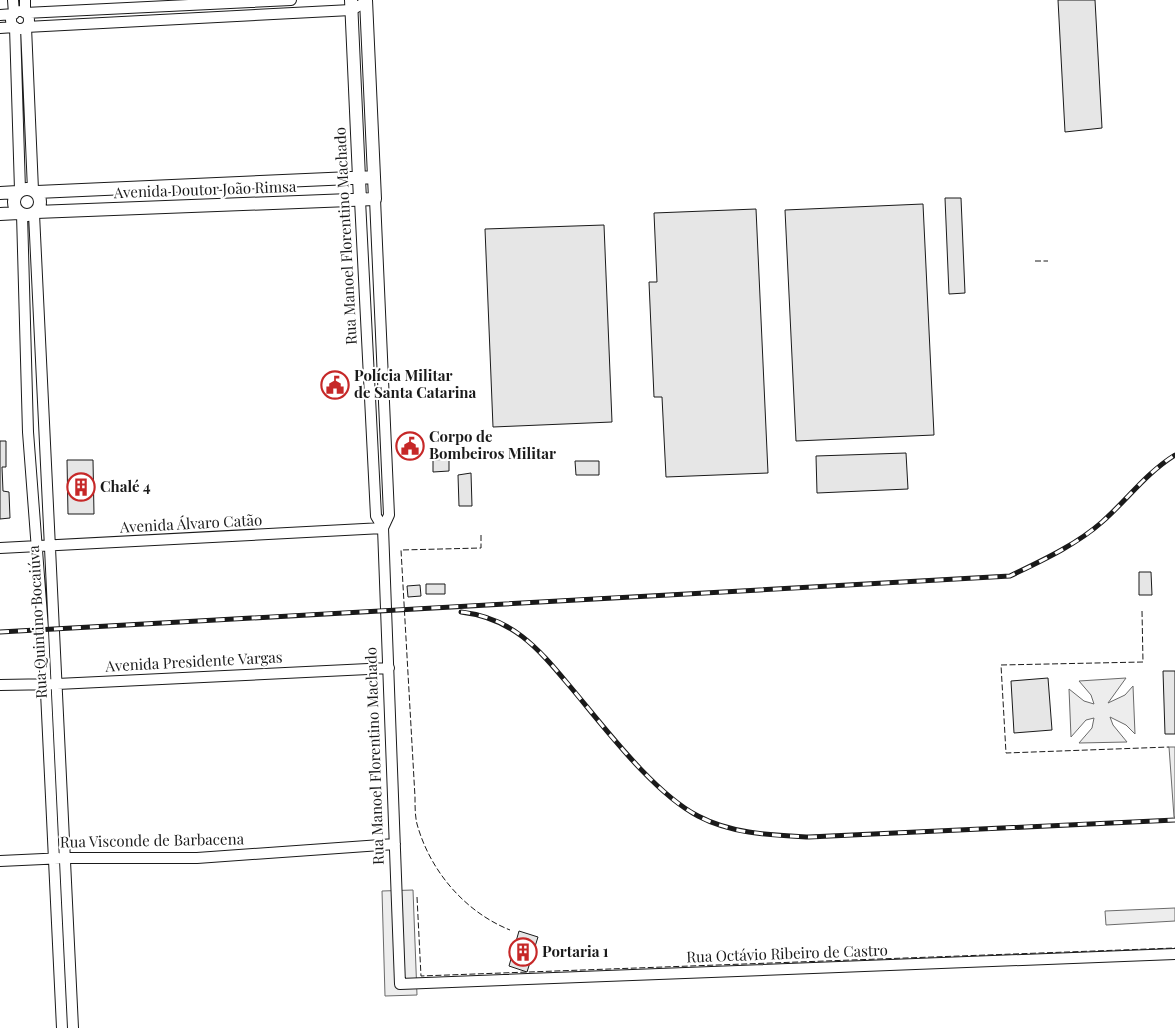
<svg xmlns="http://www.w3.org/2000/svg" width="1175" height="1028" font-family="'Playfair Display',serif">
  <style>
    .built { fill: #ededed; stroke: #6a6a6a }
    .building { fill: #e6e6e6; stroke: #1a1a1a }
    .lines { fill: none; stroke-linecap: round; stroke-linejoin: round }
    .minor-casing { stroke: #1a1a1a; stroke-width: 12 }
    .tertiary-casing { stroke: #1a1a1a; stroke-width: 14 }
    .minor { stroke: #fff; stroke-width: 10 }
    .tertiary { stroke: #fff; stroke-width: 12 }
    .rail-casing { stroke: #1a1a1a; stroke-width: 5 }
    .rail { stroke: #fff; stroke-width: 3; stroke-dasharray: 9; stroke-linecap: butt }
    .fence { stroke: #1a1a1a; stroke-width: 1; stroke-dasharray: 6 2.5; stroke-linecap: butt }
    .labels { text-anchor: middle; stroke-width: 4; stroke-linejoin: round; paint-order: stroke }
    .street-label { font-size: 15px; fill: #1a1a1a; stroke: #fff }
    .poi-label { font-size: 15px; font-weight: bold; fill: #1a1a1a; stroke: #fff; text-anchor: start }
  </style>
  <rect width="100%" height="100%" fill="#fff"/>
  <path class="built" d="M1126 678 1108 703 1125 695 1133 686 1135 734 1126 725 1110 717 1113 725 1127 742 1079 743 1092 728 1094 718 1086 720 1071 737 1069 689 1084 701 1094 704 1091 695 1079 681Z
    M1169 747H1175V817H1174Z
    M413 890 417 995 385 996 382 891Z
    M1175 908V921L1106 925 1105 911Z"/>
  <path class="building" d="M1058 0H1095L1102 128 1065 132Z
    M945 198H961L965 293 949 294Z
    M923 204 934 435 796 441 785 210Z
    M756 209 768 473 666 477 662 397H654L649 282H657L654 213Z
    M604 225 612 422 493 427 485 229Z
    M0 441H6V467H2L3 491 9 492 10 518 0 519Z
    M906 453 908 489 817 493 816 456Z
    M449 459V471L433 472V460Z
    M67 460H93L94 514H68Z
    M575 461H599V475H576Z
    M471 473 472 506H459L458 475Z
    M1139 572H1151L1152 595H1139Z
    M426 584H445V594H426Z
    M420 585 421 596 408 597 407 586Z
    M1163 671H1175V734H1165Z
    M1048 678 1052 730 1014 733 1011 681Z
    M519 931 538 937 527 972 509 966Z"/>
  <g class="lines">
    <g class="minor-casing">
      <path id="minor" d="M25 0V13L291 0
        M11 20a9 9 0 1 1 18 0a9 9 0 1 1-18 0Z
        M0 15 14 14 13 0
        M0 28 15 27 20 190
        M33 190 26 27 351 10 366 2
        M375 199 389 515 383 528
        M360 200 376 516 383 528 400 984 1175 954
        M22 214 28 432 43 629 62 1028
        M34 214 73 1028
        M0 548 383 528
        M0 685 57 684 389 668
        M0 861 65 858H197L395 844"/>
    </g>
    <g class="tertiary-casing">
      <path id="tertiary" d="M351 0 360 200
        M14 202a13 13 0 1 1 26 0a13 13 0 1 1-26 0Z
        M37 192 374 177
        M0 193 18 192
        M36 212 375 199 366 0
        M0 214 19 213"/>
    </g>
    <use href="#minor" class="minor"/>
    <use href="#tertiary" class="tertiary"/>
    <g class="rail-casing">
      <path id="rail" d="M461 612C512 618 537 647 568 684 602 724 652 792 698 816 732 834 771 835 809 837L1175 820
        M0 632 1010 576C1041 561 1076 545 1102 522 1127 500 1146 473 1175 455"/>
    </g>
    <use href="#rail" class="rail"/>
    <path class="fence" d="M1035 261H1048
      M481 535V548L401 550 415 797C415 806 415 816 417 824 430 871 465 912 510 930
      M1142 611 1143 662 1001 665 1006 753 1169 747
      M417 897 421 976 1175 948"/>
  </g>
  <defs>
    <g id="civic-ring" transform="scale(1.4375)"><circle r="9.5" fill="#fff" stroke="#c62828" stroke-width="1.5"/><path d="M-.6-6.5H3V-4.5H.6V-3L4-1V1h2V6H-6V1h2V-1L-.6-3ZM-1.2 2.5V6h2.4V2.5Z" fill="#c62828"/></g>
    <g id="building-ring" transform="scale(1.4375)"><circle r="9.5" fill="#fff" stroke="#c62828" stroke-width="1.5"/><path d="M-4-6H4V6H1V3H-1V6H-4ZM-2.5-4.3h1.7v1.8h-1.7ZM.8-4.3h1.7v1.8H.8ZM-2.5-1h1.7V.8h-1.7ZM.8-1h1.7V.8H.8Z" fill="#c62828"/></g>
  </defs>
  <g fill-rule="evenodd">
    <use href="#civic-ring" x="335" y="385"/>
    <use href="#civic-ring" x="410" y="446"/>
    <use href="#building-ring" x="81" y="487"/>
    <use href="#building-ring" x="523" y="952"/>
  </g>
  <g class="labels">
    <g class="street-label">
      <text transform="translate(205 190) rotate(-2)" y="5">Avenida Doutor João Rimsa</text>
      <text transform="translate(346 236) rotate(-93)" y="5">Rua Manoel Florentino Machado</text>
      <text transform="translate(191 524) rotate(-3)" y="5">Avenida Álvaro Catão</text>
      <text transform="translate(38 622) rotate(-93)" y="5">Rua Quintino Bocaiúva</text>
      <text transform="translate(194 662) rotate(-3)" y="5">Avenida Presidente Vargas</text>
      <text transform="translate(375 756) rotate(-92)" y="5">Rua Manoel Florentino Machado</text>
      <text transform="translate(152 841) rotate(-1)" y="5">Rua Visconde de Barbacena</text>
      <text transform="translate(787 954) rotate(-2)" y="5">Rua Octávio Ribeiro de Castro</text>
    </g>
    <g class="poi-label">
      <text x="354" y="381">Polícia Militar<tspan x="354" dy="17">de Santa Catarina</tspan></text>
      <text x="429" y="442">Corpo de<tspan x="429" dy="17">Bombeiros Militar</tspan></text>
      <text x="100" y="492">Chalé 4</text>
      <text x="542" y="957">Portaria 1</text>
    </g>
  </g>
</svg>
